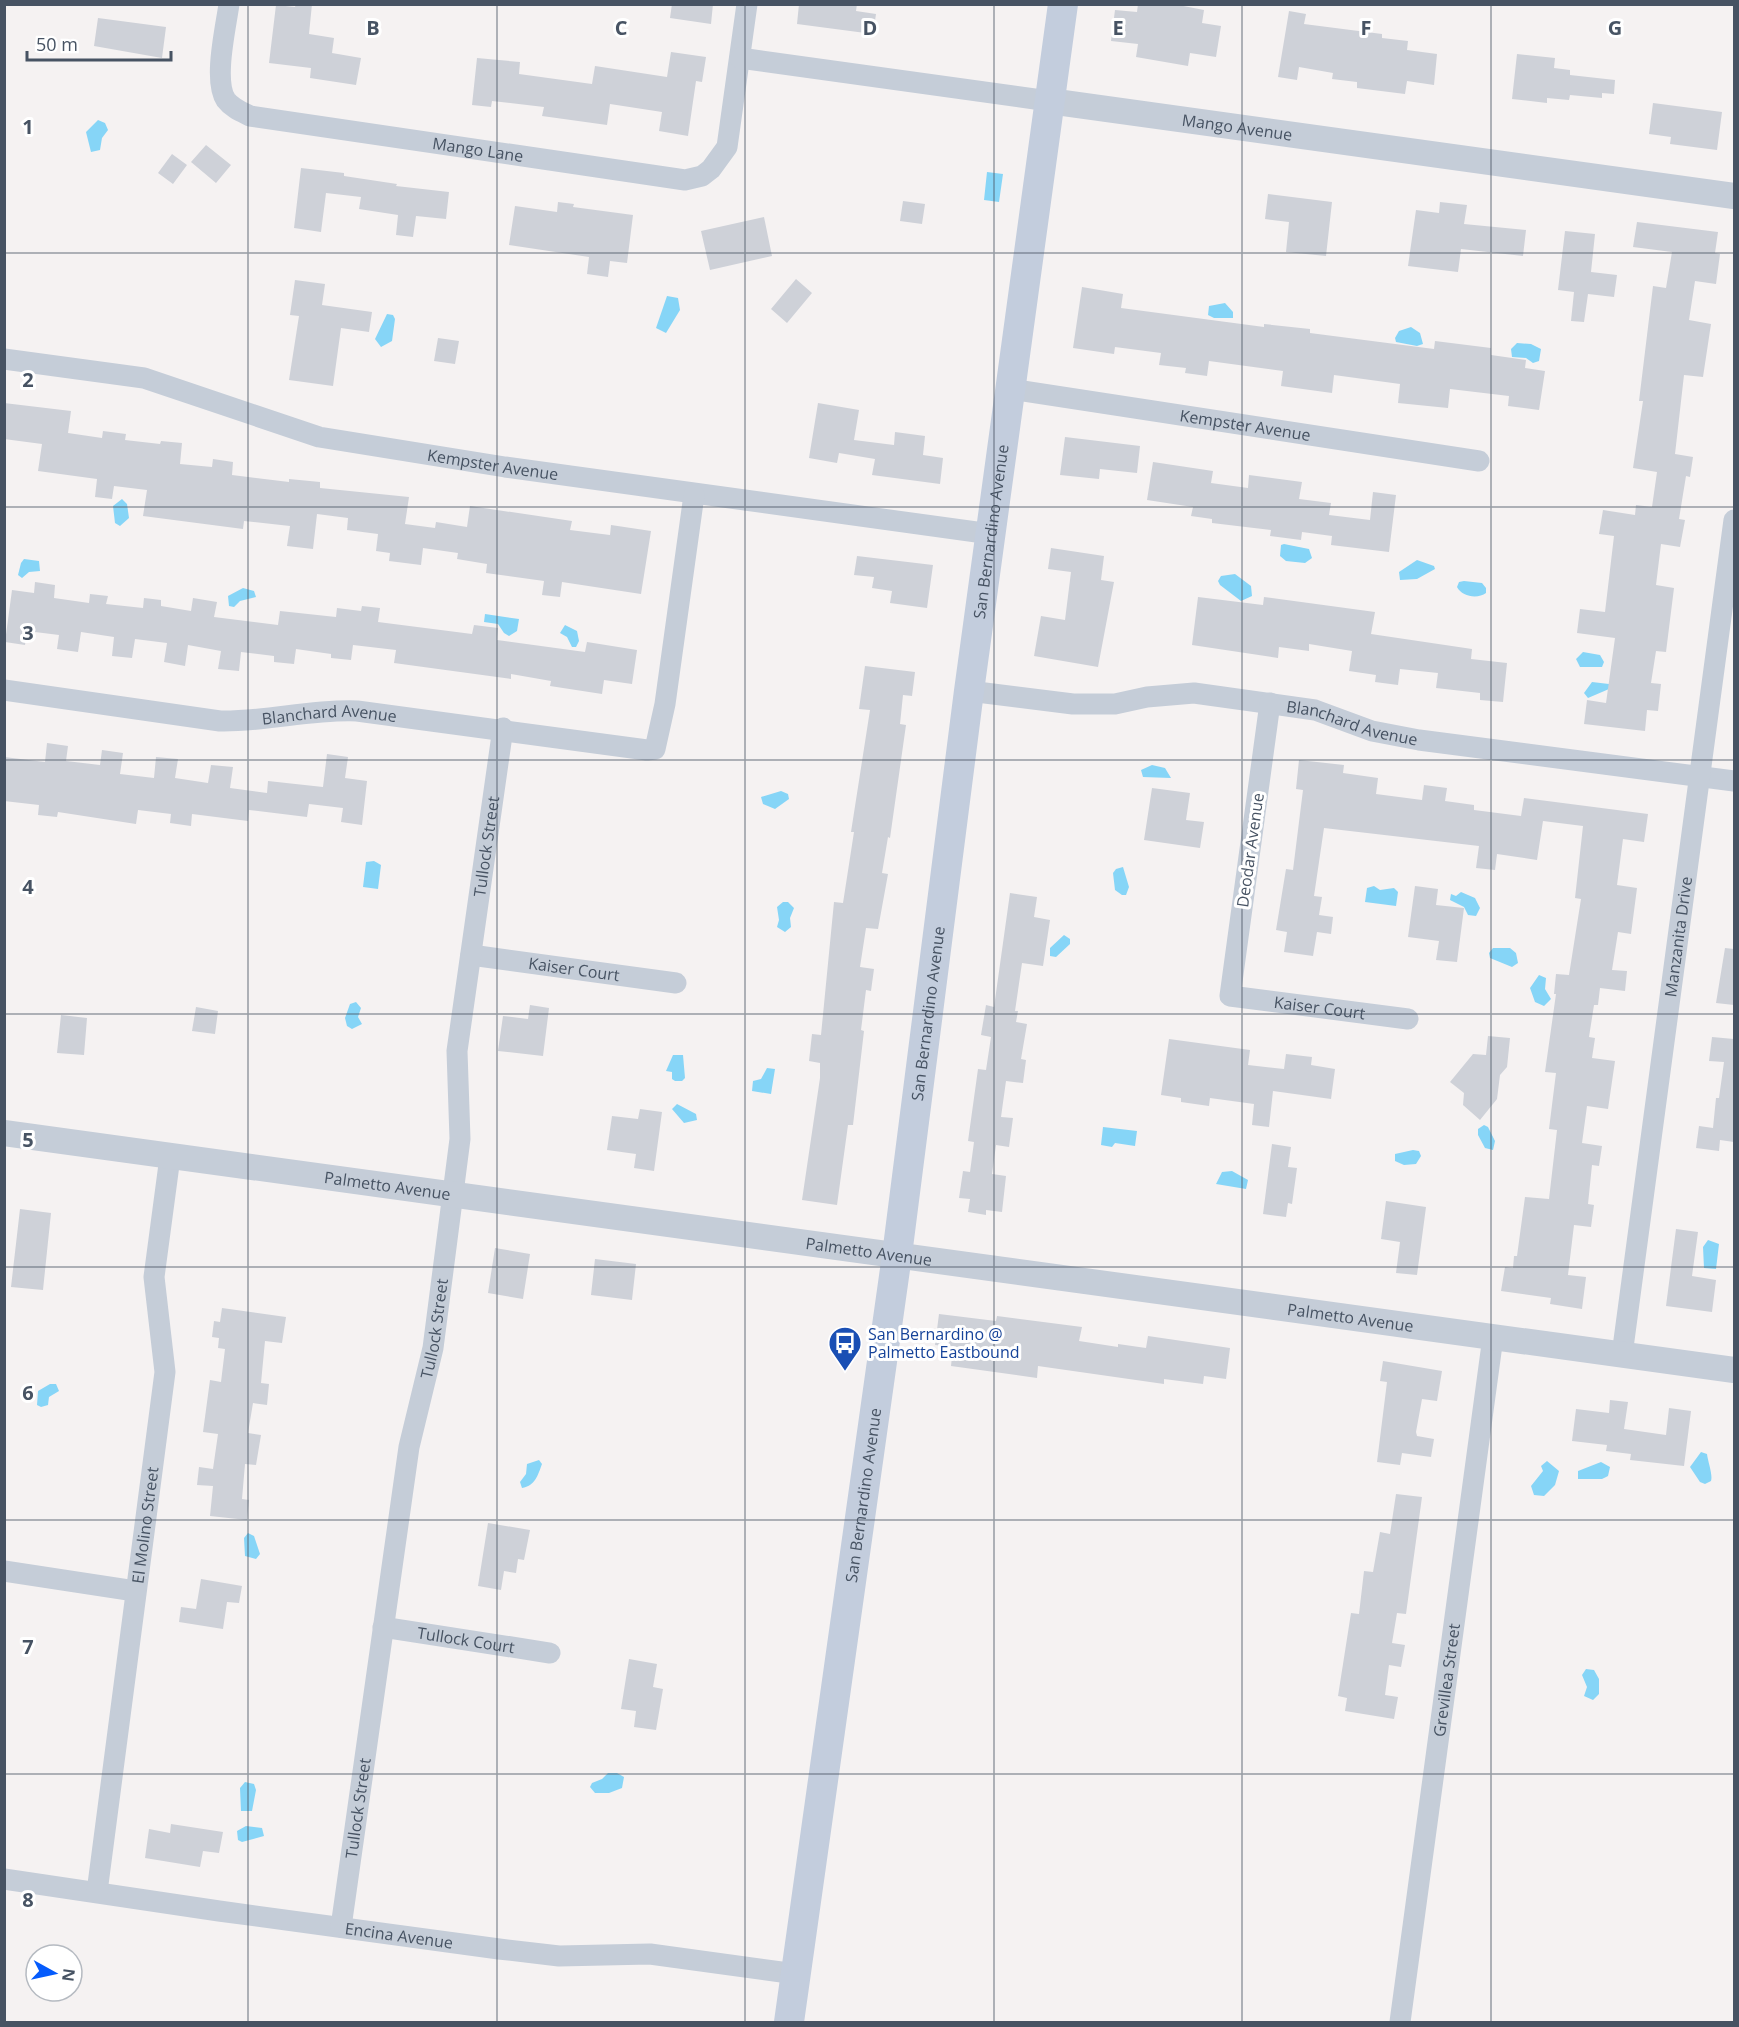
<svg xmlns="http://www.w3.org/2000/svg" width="1739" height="2027" font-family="'Open Sans',sans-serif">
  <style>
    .water { fill: #86d5f7 }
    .building { fill: #ced1d8 }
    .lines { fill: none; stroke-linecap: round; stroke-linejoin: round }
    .minor { stroke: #c5cdd8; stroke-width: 21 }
    .tertiary { stroke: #c5cdd8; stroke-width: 26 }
    .secondary { stroke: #c3cddd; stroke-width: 30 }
    .grid { fill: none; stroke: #475363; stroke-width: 1.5; stroke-opacity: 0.55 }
    .labels { text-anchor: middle; stroke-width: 6; stroke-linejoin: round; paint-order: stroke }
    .street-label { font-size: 16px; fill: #475363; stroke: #fff }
    .transit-label { font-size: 16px; fill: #164399; stroke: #fff; text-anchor: start }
    .grid-label { font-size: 20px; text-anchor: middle; font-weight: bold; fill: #475363; stroke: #fff; stroke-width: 6; stroke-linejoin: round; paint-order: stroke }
  </style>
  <rect width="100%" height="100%" fill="#f5f2f2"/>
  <path class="water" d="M98 120 105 123 108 130 102 138 100 150 91 152 86 132Z
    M987 172 1003 174 999 202 984 200Z
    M667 296 678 298 680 310 666 333 656 328Z
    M1225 303 1233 312V318H1214L1208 315 1209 306Z
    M387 314 393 315 395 319 392 341 381 347 375 339Z
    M1411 327 1420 333 1423 344 1417 346 1396 342 1395 338 1399 331Z
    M1517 343 1531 344 1541 349 1539 361 1533 363 1526 358 1512 357 1511 349Z
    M122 499 127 504 129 518 120 526 115 523 113 506Z
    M1284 544 1309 549 1312 558 1305 563 1286 561 1280 556 1281 545Z
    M24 559 39 561 40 571 29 572 22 578 18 575 21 563Z
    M1417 560 1434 566 1435 569 1417 579 1400 580 1399 572Z
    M1235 574 1251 586 1252 596 1241 601 1220 585 1218 581 1221 576Z
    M1464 581 1482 583 1486 588V593C1478 599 1462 597 1457 587L1459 582Z
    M243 588 254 591 256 597 240 601 234 607 229 606 228 596Z
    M485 614 519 619 517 631 509 636 504 633 498 624 484 622Z
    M565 625 577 631 579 641 576 647H572L567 637 560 633Z
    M1583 652 1600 655 1604 662 1602 667H1580L1576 659Z
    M1592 682 1609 684V689L1588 698 1584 693Z
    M1152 765 1165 768 1171 778 1143 777 1141 770Z
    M781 791 788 794 789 799 775 809 763 804 761 797Z
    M374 861 381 865 378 889 363 887 366 862Z
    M1123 867 1129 887 1126 895H1122L1115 890 1113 873 1116 869Z
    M1374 886 1380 890 1394 888 1398 892 1396 906 1365 902 1367 888Z
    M1461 892 1475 898 1480 908 1476 916 1468 915 1464 907 1450 900 1451 894 1456 896Z
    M783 902H788L794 908 790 918 791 927 785 932 777 927 779 920 777 907Z
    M1064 935 1070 939V944L1056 957 1050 956V948Z
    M1493 948H1510L1516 953 1518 963 1512 967 1490 958 1489 953Z
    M1539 975 1546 978 1545 989 1551 999 1544 1006 1535 1002 1530 988Z
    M356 1002 361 1008 358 1017 362 1024 352 1029 347 1026 345 1018 350 1004Z
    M673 1055H683L685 1078 682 1081H675L672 1079V1072L666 1071Z
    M767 1068 775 1069 771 1094 752 1091 753 1081 761 1079Z
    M677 1104 696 1114 697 1120 684 1123 672 1109Z
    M1484 1125 1488 1127 1495 1141 1493 1150 1485 1148 1478 1135V1129Z
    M1103 1127 1137 1131 1135 1146 1115 1143 1112 1147 1101 1145Z
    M1413 1150 1419 1151 1421 1156 1416 1164 1404 1165 1395 1161V1154Z
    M1232 1171 1248 1180 1246 1189 1216 1184 1222 1172Z
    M1708 1240 1719 1244 1716 1269 1704 1268 1703 1247Z
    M50 1384H56L59 1391 49 1397 48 1405 41 1407 37 1405 38 1391Z
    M1701 1452 1707 1454C1708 1462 1713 1475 1711 1481L1705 1484 1700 1482 1690 1467Z
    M539 1460 542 1464C538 1475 535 1486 522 1488L520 1482 526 1474 527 1464Z
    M1547 1461 1559 1471 1555 1485 1544 1496 1534 1495 1531 1486 1543 1471 1541 1466Z
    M1601 1462 1610 1467 1608 1476 1602 1479H1578V1471Z
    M248 1533 254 1536 260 1554 256 1559 245 1556 244 1538Z
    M1586 1669 1594 1670 1599 1679V1694L1593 1700 1584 1696 1587 1687 1582 1675Z
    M608 1773H617L624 1777 622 1788 609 1793H595L590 1787 592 1783 602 1779Z
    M245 1782 254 1784 256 1790 252 1811H241L240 1788Z
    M246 1826 262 1828 264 1836 242 1842 238 1840 237 1831Z"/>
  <path class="building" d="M296 4H312L309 34 334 38 332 53 361 58 356 85 310 78 311 68 269 63 276 5 295 7Z
    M672 4H713L711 24 670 18Z
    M799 4H857L856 11 876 14 873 34 797 24Z
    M1138 4H1173L1204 10 1202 23 1221 26 1216 57 1190 53 1188 66 1136 57 1138 44 1111 41 1115 10 1137 12Z
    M1289 11 1306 14 1304 24 1382 34V38L1408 41 1407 50 1437 54 1434 85 1407 81 1405 94 1357 88V82L1332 79 1333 73 1299 67 1297 80 1278 77Z
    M98 18 166 27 162 58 94 46Z
    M671 52 706 57 702 82 696 81 688 136 659 131 662 112 610 104 607 125 542 116 544 107 492 101 491 107 472 105 477 58 520 62 519 74 592 84 595 66 667 77Z
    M1517 54 1555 58 1554 68 1570 70V75L1615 80 1614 94 1602 93V98L1570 95 1569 100 1547 98V103L1512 99Z
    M1653 103 1722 112 1717 150 1670 144 1671 137 1649 134Z
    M206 145 231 165 216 183 191 162Z
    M172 154 187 165 173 184 158 173Z
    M301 168 344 173V176L397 184 396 186 449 192 446 219 416 216 413 237 396 235 398 215 359 209 361 197 326 193 321 232 294 228Z
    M1268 194 1332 202 1326 256 1286 252 1289 222 1265 219Z
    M903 201 925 204 922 224 900 221Z
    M558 202 574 204 573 207 633 215 627 263 610 261 608 277 587 274 589 257 509 245 515 206 557 212Z
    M1440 202 1467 205 1464 224 1526 230 1523 256 1461 249 1458 272 1408 266 1416 210 1439 213Z
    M764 217 772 256 710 270 701 231Z
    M1637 222 1718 232 1715 253 1720 254 1716 284 1695 281 1689 320 1711 324 1703 377 1684 375 1675 454 1693 457 1690 477 1686 476 1679 519 1685 520 1680 547 1661 544 1656 585 1674 588 1666 652 1656 651 1651 683 1661 684 1658 711 1647 710 1645 731 1584 724 1587 700 1606 703 1615 638 1577 633 1580 609 1605 612 1614 536 1599 534 1603 510 1635 515 1636 505 1652 507 1657 472 1633 468 1643 401H1639L1653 286 1666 288 1672 252 1633 247Z
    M1565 231 1595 234 1591 272 1617 275 1614 297 1588 294 1584 322 1571 321 1574 292 1558 290Z
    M796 279 812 293 787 323 771 309Z
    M295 280 325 284 322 305 372 312 369 332 341 328 333 386 289 380 299 316 290 315Z
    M1082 287 1123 294 1121 308 1264 327V324L1310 329V333L1434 349 1435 341 1491 348V355L1526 360 1525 368 1545 371 1539 410 1508 406 1509 396 1450 389 1448 408 1398 403 1400 384 1334 375 1332 393 1281 386 1283 371 1209 361 1207 376 1185 373 1186 368 1159 365 1161 353 1115 347 1114 354 1073 348Z
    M438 338 459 341 455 364 434 361Z
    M4 403 71 411 68 433 102 438 103 431 126 434 125 440 160 444 161 441 182 443 180 464 212 467 213 459 233 462 232 475 289 482V479L320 482V488L409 497 405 524 435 528 436 522 467 527 470 506 572 521 570 530 610 535 611 525 651 531 641 594 562 582 560 597 542 595 544 581 486 573 487 564 457 559 458 553 423 548 421 565 389 561 390 553 376 551 378 534 347 530 348 518 317 514 313 549 287 546 290 526 244 521 243 529 143 516 147 490 114 486 112 499 95 497 97 479 38 471 42 444 4 439Z
    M818 403 859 410 854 440 894 445 895 432 925 436 923 455 943 458 940 484 872 475 875 459 839 453 837 463 809 458Z
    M1065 437 1140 446 1137 473 1100 469 1099 479 1060 475Z
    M1153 462 1213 471 1211 483 1248 488 1249 475 1302 482 1299 499 1331 503 1329 515 1370 520 1373 492 1396 495 1389 552 1331 545 1332 536 1302 532 1301 540 1270 536 1271 530 1212 523V519L1191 516 1193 507 1147 500Z
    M1051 548 1104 556 1101 580 1114 582 1098 667 1034 656 1041 616 1065 620 1071 572 1048 569Z
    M857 556 933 565 927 608 890 603 892 591 872 588 874 577 854 575Z
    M35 582 55 585 54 598 89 603 90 594 108 596 106 604 143 608 144 598 161 600V606L191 611 193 598 217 602 214 617 278 625 280 611 336 617 337 608 361 611 362 606 380 608 378 622 472 634 474 625 498 628 497 640 585 652 587 642 637 650 632 684 604 680 602 694 550 686 551 681 511 674V679L394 663 396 650 353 645 351 660 331 658V654L296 649 294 664 274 662V656L241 652 239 671 218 669 221 651 188 645 185 666 164 662 167 643 135 639 132 658 112 656 114 637 81 632 78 652 57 649 59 635 27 631 25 645 5 642 12 590 34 593Z
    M1198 597 1263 605 1264 597 1375 612 1371 634 1472 649 1471 659 1507 663 1503 702 1480 700V693L1436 688 1438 673 1400 669 1398 685 1375 682 1376 675 1349 671 1352 651 1309 644V651L1279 647 1278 658 1192 645Z
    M865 666 915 672 912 696 903 695 900 724 906 725 890 838 888 837 882 873 888 874 878 929 866 928 860 967 874 969 871 991 866 990 861 1030 864 1031 853 1125H848L837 1205 802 1200 820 1078V1063L809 1061 812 1034 821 1035 834 902 843 903 854 832H851L870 710 859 709Z
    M47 743 68 746 66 761 100 765 102 750 123 753 120 774 154 778 156 757 178 759 175 778 208 783 211 765 233 767 230 788 267 793 268 781 323 787 327 754 348 757 345 778 367 781 362 825 341 822 343 808 309 804 307 817 249 810 248 821 192 814 191 826 170 823 171 814 138 810 136 824 58 812 57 817 38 815 39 805 4 801V757L45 762Z
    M1299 760 1344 765 1343 773 1378 778 1376 794 1422 800 1424 785 1447 788 1445 801 1474 805V810L1521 816 1524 798 1648 814 1644 842 1623 839 1617 885 1637 888 1631 934 1618 932 1612 970 1627 971 1625 991 1600 988 1598 1005H1594L1589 1037 1595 1038 1592 1058 1615 1061 1608 1109 1587 1106 1582 1143 1602 1146 1599 1166 1592 1165 1588 1204 1594 1205 1591 1227 1574 1225 1568 1275 1586 1277 1582 1309 1550 1304 1551 1298 1501 1291 1505 1267 1513 1268 1514 1256H1517L1525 1197 1549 1199 1557 1130 1549 1129 1556 1073 1545 1072 1556 994H1554L1556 974 1569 975 1581 899 1575 898 1583 826 1543 821 1537 860 1497 854 1495 870 1476 868 1479 846 1324 828 1314 896 1322 897 1319 915 1333 917 1331 934 1317 932 1313 956 1284 952 1287 932 1276 930 1286 869 1293 870 1303 790 1296 789Z
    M1152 788 1190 793 1186 820 1204 822 1200 848 1144 840Z
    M1415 886 1438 889 1436 905 1464 908 1457 962 1436 960 1439 941 1408 937Z
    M1010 893 1037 897 1034 917 1050 920 1043 966 1022 963 1015 1011H1018L1016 1022 1027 1024 1021 1059 1026 1060 1023 1083 1006 1081 1001 1117 1013 1118 1009 1147 996 1145 992 1174 1006 1176 1002 1212 986 1210V1215L968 1212 970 1199 959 1198 963 1171 970 1172 974 1142 968 1141 978 1069 986 1070 991 1037 981 1035 986 1005 994 1007Z
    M1725 948 1734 949V1005L1716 1003Z
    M530 1005 549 1008 543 1056 498 1051 503 1016 528 1019Z
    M196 1007 218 1011 215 1034 192 1031Z
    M61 1015 87 1018 84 1055 57 1053Z
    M1488 1036 1510 1038 1507 1067 1500 1075 1497 1099 1480 1120 1463 1105 1464 1093 1450 1082 1473 1054 1486 1055Z
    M1712 1037 1734 1039V1142L1720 1140 1719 1151 1696 1148 1699 1126 1713 1128 1716 1098H1719L1724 1062 1709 1061Z
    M1169 1039 1250 1050 1248 1065 1284 1069 1286 1054 1312 1057 1311 1065 1335 1069 1331 1099 1273 1091 1269 1127 1252 1125 1254 1104 1210 1098 1209 1106 1181 1102V1098L1161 1095Z
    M640 1109 662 1112 654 1171 634 1168 636 1154 607 1150 612 1116 638 1119Z
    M1272 1144 1291 1147 1288 1167 1297 1168 1292 1204 1288 1203 1286 1217 1263 1214Z
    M1386 1201 1426 1207 1417 1275 1396 1273 1400 1242 1381 1239Z
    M20 1209 51 1213 43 1290 11 1287Z
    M1676 1229 1698 1232 1692 1276 1716 1280 1712 1312 1666 1306Z
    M495 1248 530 1254 523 1299 488 1293Z
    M595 1259 636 1264 632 1300 591 1295Z
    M222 1308 286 1317 282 1343 265 1341 261 1383 269 1384 267 1405 253 1403 248 1433 261 1435 256 1465 245 1464 242 1499 249 1500 247 1520 210 1516 213 1486 197 1485 199 1467 213 1469 218 1434 203 1432 210 1380 221 1382 225 1349 218 1348 219 1338 212 1337 214 1321 220 1322Z
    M939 1314 996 1321 997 1316 1082 1327 1079 1341 1118 1347V1344L1146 1348 1148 1336 1230 1348 1226 1379 1204 1376 1203 1384 1164 1379V1384L1038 1366 1037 1378 951 1366 953 1347 935 1345Z
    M1383 1361 1442 1371 1437 1401 1422 1399 1416 1432 1417 1436 1434 1439 1431 1457 1402 1453 1400 1465 1377 1462 1387 1382 1380 1381Z
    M1610 1400 1628 1402 1624 1429 1666 1435 1669 1408 1691 1411 1684 1466 1630 1460 1631 1454 1606 1451 1607 1445 1572 1441 1576 1409 1609 1413Z
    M1396 1494 1422 1497 1406 1614 1397 1613 1392 1643 1405 1645 1401 1667 1389 1665 1385 1695 1398 1697 1394 1719 1345 1711 1347 1698 1338 1696 1351 1613 1359 1614 1364 1571 1373 1572 1380 1532 1390 1534Z
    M488 1523 530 1530 524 1560 518 1559 516 1573 504 1571 501 1590 478 1586Z
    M201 1579 242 1586 239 1603 227 1602 223 1629 179 1622 181 1607 196 1609Z
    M629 1659 657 1664 653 1687 663 1689 656 1730 634 1727 636 1711 621 1709Z
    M171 1824 223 1832 219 1853 203 1851 200 1867 145 1858 149 1829 170 1833Z"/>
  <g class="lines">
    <g class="minor">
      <path id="s1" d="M229 4C226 27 213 81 226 100 232 108 242 112 250 116L685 180 702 176 711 169 727 147 747 4"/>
      <path d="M740 58 1049 101"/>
      <path id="s2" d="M4 359 144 378 319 437 505 467 991 534"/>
      <path id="s3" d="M1011 389 1479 461"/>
      <path id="s4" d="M4 690 220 721C266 722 311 709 357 711L647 750 655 749 665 704 694 495"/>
      <path id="s5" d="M969 691 1073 704H1115L1147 697 1194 693 1315 710 1372 731 1419 740 1734 781"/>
      <path id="s6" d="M1270 703 1230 996 1408 1019"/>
      <path id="s7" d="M471 955 676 983"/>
      <path id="s8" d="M1622 1355 1734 520"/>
      <path d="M4 1571 135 1591"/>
      <path id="s9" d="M383 1627 550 1653"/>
      <path id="s10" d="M4 1879 219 1911 499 1949 559 1956 650 1954 796 1974"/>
      <path id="s11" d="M97 1892 165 1372 154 1277 170 1157"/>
      <path id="s12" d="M341 1927 409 1447 433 1348 460 1139 457 1051 503 728"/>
      <path id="s13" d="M1400 2022 1493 1337"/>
    </g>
    <g class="tertiary">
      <path id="s14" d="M1049 101 1734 196"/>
      <path id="s15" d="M4 1133 1734 1370"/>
    </g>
    <path class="secondary" id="s16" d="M789 2022 897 1255 969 691 1063 4"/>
  </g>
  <path class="grid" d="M248 4V2022M497 4V2022M745 4V2022M994 4V2022M1242 4V2022M1491 4V2022M4 253H1734M4 507H1734M4 760H1734M4 1014H1734M4 1267H1734M4 1520H1734M4 1774H1734"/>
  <defs>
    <g id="bus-pin" transform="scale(1.725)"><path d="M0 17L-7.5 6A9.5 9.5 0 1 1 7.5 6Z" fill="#1a4fb4" stroke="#fff"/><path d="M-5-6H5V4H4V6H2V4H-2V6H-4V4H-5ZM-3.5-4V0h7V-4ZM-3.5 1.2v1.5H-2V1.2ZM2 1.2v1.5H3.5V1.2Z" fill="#fff"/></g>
  </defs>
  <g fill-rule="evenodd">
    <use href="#bus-pin" x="845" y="1343"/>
  </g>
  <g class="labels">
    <g class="street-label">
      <text dy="6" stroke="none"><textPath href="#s14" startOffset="190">Mango Avenue</textPath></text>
      <text dy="6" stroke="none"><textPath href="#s1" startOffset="357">Mango Lane</textPath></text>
      <text dy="6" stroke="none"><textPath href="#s3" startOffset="237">Kempster Avenue</textPath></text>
      <text dy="6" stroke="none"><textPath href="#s2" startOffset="502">Kempster Avenue</textPath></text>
      <text dy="6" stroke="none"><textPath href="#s16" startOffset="1504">San Bernardino Avenue</textPath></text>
      <text dy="6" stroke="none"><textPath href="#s4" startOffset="328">Blanchard Avenue</textPath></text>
      <text dy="6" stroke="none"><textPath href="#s5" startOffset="388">Blanchard Avenue</textPath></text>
      <text dy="6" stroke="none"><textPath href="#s12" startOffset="1092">Tullock Street</textPath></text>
      <text transform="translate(1250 850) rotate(-82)" y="6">Deodar Avenue</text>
      <text dy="6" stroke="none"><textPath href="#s8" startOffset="422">Manzanita Drive</textPath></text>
      <text dy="6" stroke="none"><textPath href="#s7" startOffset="104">Kaiser Court</textPath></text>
      <text dy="6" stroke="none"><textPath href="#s6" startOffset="386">Kaiser Court</textPath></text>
      <text dy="6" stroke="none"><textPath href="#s16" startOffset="1018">San Bernardino Avenue</textPath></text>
      <text dy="6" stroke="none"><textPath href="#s15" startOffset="387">Palmetto Avenue</textPath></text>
      <text dy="6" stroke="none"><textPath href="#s15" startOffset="873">Palmetto Avenue</textPath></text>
      <text dy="6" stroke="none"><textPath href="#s15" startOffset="1359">Palmetto Avenue</textPath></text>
      <text dy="6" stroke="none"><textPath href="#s12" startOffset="606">Tullock Street</textPath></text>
      <text dy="6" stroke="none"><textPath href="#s16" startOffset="532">San Bernardino Avenue</textPath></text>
      <text dy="6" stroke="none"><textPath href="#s11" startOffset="370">El Molino Street</textPath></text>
      <text dy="6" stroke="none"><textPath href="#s9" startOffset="84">Tullock Court</textPath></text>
      <text dy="6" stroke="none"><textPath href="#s13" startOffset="345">Grevillea Street</textPath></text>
      <text dy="6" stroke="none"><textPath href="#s12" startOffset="120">Tullock Street</textPath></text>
      <text dy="6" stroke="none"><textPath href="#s10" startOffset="399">Encina Avenue</textPath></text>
    </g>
    <g class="transit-label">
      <text x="868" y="1340">San Bernardino @<tspan x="868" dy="18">Palmetto Eastbound</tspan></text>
    </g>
  </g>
  <g class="grid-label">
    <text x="373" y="35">B</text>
    <text x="621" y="35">C</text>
    <text x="870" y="35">D</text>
    <text x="1118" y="35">E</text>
    <text x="1366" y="35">F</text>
    <text x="1615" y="35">G</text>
    <text x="28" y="134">1</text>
    <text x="28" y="387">2</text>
    <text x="28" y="640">3</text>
    <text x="28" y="894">4</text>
    <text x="28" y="1147">5</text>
    <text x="28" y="1400">6</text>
    <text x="28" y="1654">7</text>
    <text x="28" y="1907">8</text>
  </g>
  <rect width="1739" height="2027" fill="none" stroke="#475363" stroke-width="12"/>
  <g transform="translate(54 1973) rotate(98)"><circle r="28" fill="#ffffff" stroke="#b5bac1" stroke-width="1.5"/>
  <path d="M0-4.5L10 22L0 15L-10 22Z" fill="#055bfc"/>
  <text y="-9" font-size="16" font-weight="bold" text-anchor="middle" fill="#475363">N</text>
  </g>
  <path d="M27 51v9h144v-9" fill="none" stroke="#475363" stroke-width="3"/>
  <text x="36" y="51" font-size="18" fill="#475363" stroke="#ffffff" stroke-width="4.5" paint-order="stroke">50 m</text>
</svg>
